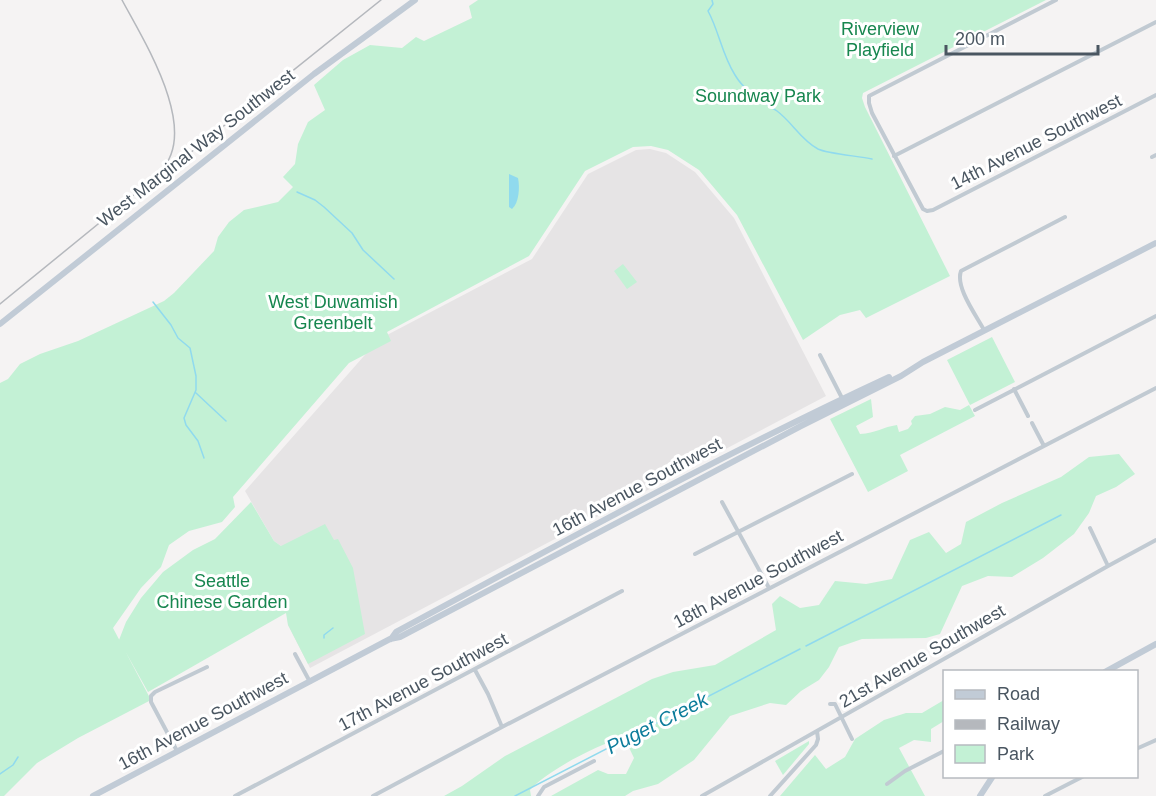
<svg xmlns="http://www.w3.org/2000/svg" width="1156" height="796" font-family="Helvetica,sans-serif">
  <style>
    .education { fill: #e6e4e5 }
    .green { fill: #c3f1d5 }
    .water { fill: #90daee }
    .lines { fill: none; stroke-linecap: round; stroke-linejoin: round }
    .stream { stroke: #90daee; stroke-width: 1.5 }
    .street { stroke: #c1cad2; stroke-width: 4 }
    .secondary { stroke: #c1cbd6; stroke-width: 6 }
    .rail { stroke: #b5b8bd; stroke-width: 1.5 }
    .labels { text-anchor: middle; stroke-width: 6; stroke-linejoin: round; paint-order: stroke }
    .park-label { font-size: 18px; fill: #17864f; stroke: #fff }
    .street-label { font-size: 18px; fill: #4a5661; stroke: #fff }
    .water-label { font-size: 20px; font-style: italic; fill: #0c7c9b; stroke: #fff }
  </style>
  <rect width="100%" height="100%" fill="#f5f3f3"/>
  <path class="education" d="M650 149 666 153 695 172 734 218 826 396 310 668 288 625 281 546 274 541 245 491 371 348 387 335 532 259 588 174 636 150Z"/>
  <path class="green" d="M478 0H1046L863 93 862 98 865 107 950 276 866 318 860 310 840 315 803 340 737 215 699 170 668 150 651 146 633 147 585 171 529 256 387 332 391 341 349 363 233 497 235 507 222 522 189 531 169 545 161 567 141 588 113 628 151 700 78 738 37 763 4 796H0V383L8 379 20 364 40 354 78 341 164 301 174 293 214 251 218 237 229 222 244 210 278 202 293 187 283 177 295 164 298 144 308 122 325 110 314 85 343 60 370 45 402 48 416 37 424 41 472 18 469 6Z
    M623 264 637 282 627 289 614 271Z
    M992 337 1015 382 970 405 947 360Z
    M871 399 873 417 856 426 860 434C876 433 883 427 897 425L899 432 908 429 912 424 911 421 915 416 930 414 945 407 960 410 969 405 975 416 900 455 908 471 868 492 830 419Z
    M1119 454 1135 474 1116 487 1096 496 1089 513 1074 534 1043 558 1012 577 988 576 962 586 940 634 926 638 862 639 839 647 829 667 819 680 801 691 786 705 770 703 730 716 694 760 658 784 633 791 625 796H551L598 770 608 774H626L634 758 624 737C597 745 548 770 530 790L531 796H444L462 786 505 756 652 679 673 672 715 665 776 630 772 604 780 596 800 608 819 605 835 581 866 584 892 579 910 540 929 532 946 553 961 544 966 522 1002 503 1061 477 1089 457Z
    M251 502 274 541 281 546 325 524 334 540 338 539 353 568 365 634 308 664 288 625 286 613 148 692 119 640 126 622 141 598 163 572 193 550 215 539Z
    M944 700V721L931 729V742L914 740 899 748 925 796H780L815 755 826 769 845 757 855 739 884 720 906 713H922Z
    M809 741V744L783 775 775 761Z"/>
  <path class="water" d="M509 174 518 178C520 187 519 203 512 209L509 207Z"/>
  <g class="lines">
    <path class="stream" d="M712 0 713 4 708 11C719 31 722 55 735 75 745 92 761 100 777 111 792 122 801 140 818 149 828 154 859 156 872 159
      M297 192 315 200 324 207 352 233 363 250 394 279
      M153 302 171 325 178 338 190 348 196 376V390L184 418 186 425 198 441 204 458
      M196 393 226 421
      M324 638V635L333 628
      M806 646 1061 515
      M0 774 13 765 18 757
      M515 796 800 649"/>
    <path class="street" d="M1056 0 869 96V103L872 113 923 209 927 211 933 210 1156 95
      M894 156 1156 22
      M1152 157 1156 155
      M984 330C976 315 955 287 961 271L1065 217
      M820 355 843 400
      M1014 389 1028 416
      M975 410 1156 316
      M1032 423 1044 446
      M722 502 769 588
      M1090 528 1108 566
      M695 554 852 474
      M295 654 310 682
      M475 670 488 694 502 727
      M830 704H835L852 739
      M1136 749 1156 740
      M177 751 151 702V696L155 692 207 667
      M887 784 905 771 944 751
      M235 796 622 591
      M373 796 502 727 1156 388
      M538 796 544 787 594 761
      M702 796 1108 566 1156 540
      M770 796 816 745 818 739 817 731
      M1045 796 1084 776"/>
    <path class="secondary" d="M0 324 314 74 415 0
      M391 639 396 632C559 544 721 455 889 377
      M1105 672 1156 644
      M93 796 390 639 400 637 801 426 901 376 923 362 1156 243
      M980 796 993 776"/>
    <path class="rail" d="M122 0C142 38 202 131 160 171
      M0 304 141 189 185 157 381 0"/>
  </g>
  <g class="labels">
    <g class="park-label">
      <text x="880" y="35">Riverview<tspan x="880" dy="21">Playfield</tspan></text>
      <text x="758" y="102">Soundway Park</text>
      <text x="333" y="308">West Duwamish<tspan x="333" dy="21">Greenbelt</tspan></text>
      <text x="222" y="587">Seattle<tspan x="222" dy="21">Chinese Garden</tspan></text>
    </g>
    <g class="street-label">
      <text transform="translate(1036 142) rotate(-27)" y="6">14th Avenue Southwest</text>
      <text transform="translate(196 148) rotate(-38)" y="6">West Marginal Way Southwest</text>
      <text transform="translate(637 487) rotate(-28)" y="6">16th Avenue Southwest</text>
      <text transform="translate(758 579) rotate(-28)" y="6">18th Avenue Southwest</text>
      <text transform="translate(922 656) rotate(-30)" y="6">21st Avenue Southwest</text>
      <text transform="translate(423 682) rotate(-28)" y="6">17th Avenue Southwest</text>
      <text transform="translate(203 721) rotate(-28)" y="6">16th Avenue Southwest</text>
    </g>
    <g class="water-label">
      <text transform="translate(657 723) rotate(-27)" y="7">Puget Creek</text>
    </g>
  </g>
  <rect x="943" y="670" width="195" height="108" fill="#ffffff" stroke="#b7bbc0" stroke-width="1.5"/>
  <rect x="955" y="690" width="30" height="9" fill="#c1cbd6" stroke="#b7bbc0" stroke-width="1.5"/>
  <text x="997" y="700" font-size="18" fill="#4a5661">Road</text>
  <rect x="955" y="720" width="30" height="9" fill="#b5b8bd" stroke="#b7bbc0" stroke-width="1.5"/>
  <text x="997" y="730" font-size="18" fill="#4a5661">Railway</text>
  <rect x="955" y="745" width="30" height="18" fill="#c3f1d5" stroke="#b7bbc0" stroke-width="1.5"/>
  <text x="997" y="760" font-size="18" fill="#4a5661">Park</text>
  <path d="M946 45v9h152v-9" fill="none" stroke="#4a5661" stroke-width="3"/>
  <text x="955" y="45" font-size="18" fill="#4a5661" stroke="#ffffff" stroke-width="4.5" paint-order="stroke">200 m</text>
</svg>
